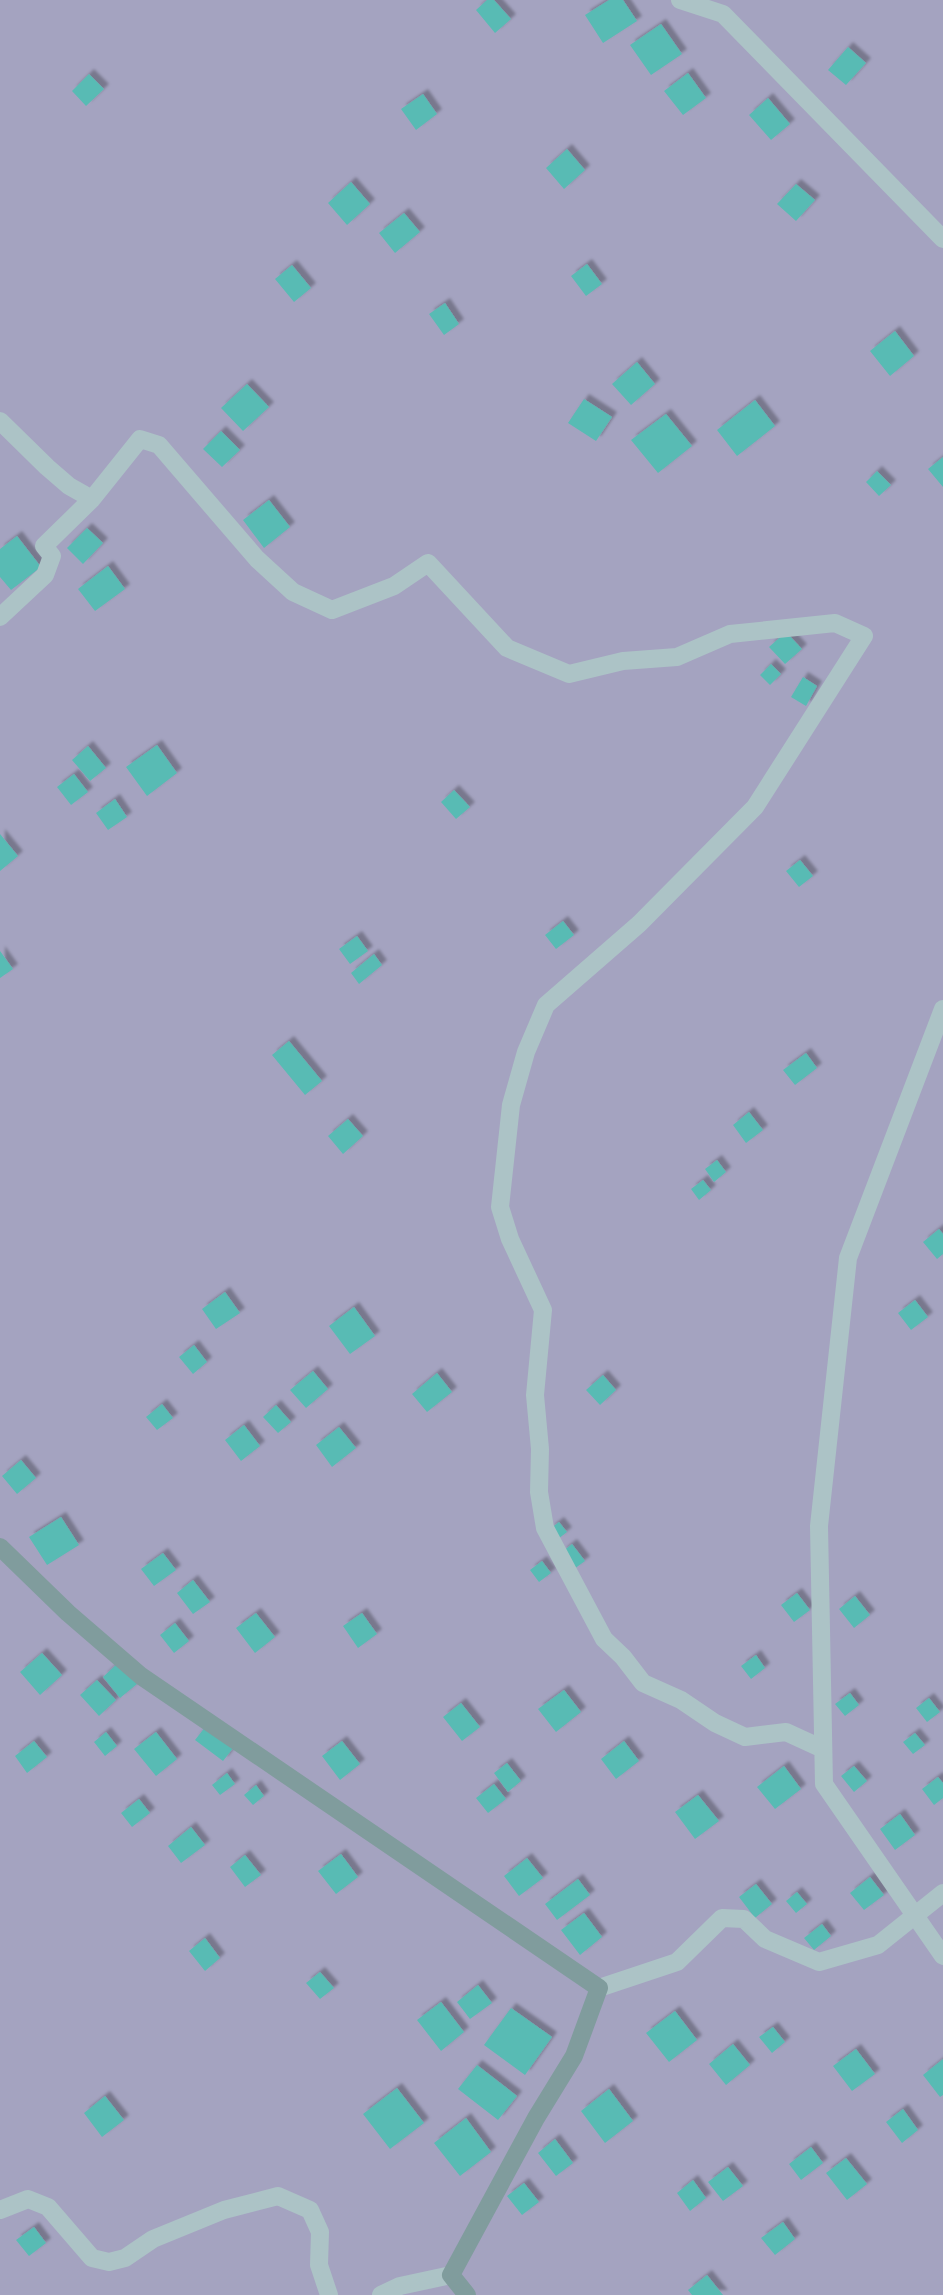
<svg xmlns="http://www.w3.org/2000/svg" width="943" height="2295" font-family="Commissioner,sans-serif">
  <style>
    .green { fill: #a4a3c0 }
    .building { fill: #58bbb4; filter: url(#shadow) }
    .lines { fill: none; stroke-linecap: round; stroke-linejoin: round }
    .street { stroke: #acc3c6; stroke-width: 18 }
    .secondary { stroke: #809c9d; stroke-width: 18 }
  </style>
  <defs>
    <filter id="shadow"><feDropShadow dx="5" dy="-5" stdDeviation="1.5" flood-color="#0004"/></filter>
  </defs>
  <rect width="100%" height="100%" fill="#e3eff2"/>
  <path class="green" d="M0 0H943V2295H0Z"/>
  <path class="building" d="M487 0H494L511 19 495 33 476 10Z
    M609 0H623L637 21 603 43 585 15Z
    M661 24 682 54 651 75 630 45Z
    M848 47 866 63 846 85 828 70Z
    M688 73 706 98 683 115 664 91Z
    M89 74 104 89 86 106 72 91Z
    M423 94 437 114 416 130 401 109Z
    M768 98 790 124 771 140 749 115Z
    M567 149 585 170 564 189 546 168Z
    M351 182 370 204 347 225 328 203Z
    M796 184 815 200 796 221 777 204Z
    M404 213 420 232 395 253 379 233Z
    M587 264 602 284 586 296 571 276Z
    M292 265 311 288 294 302 275 279Z
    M445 303 459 324 444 335 429 314Z
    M895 331 914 356 890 376 870 351Z
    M637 362 655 384 631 405 612 384Z
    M247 384 269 407 243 431 221 408Z
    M584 399 612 417 596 441 568 423Z
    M755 400 775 426 737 456 717 430Z
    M666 414 692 446 658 473 631 440Z
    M221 431 240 450 222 467 203 449Z
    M943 457V487L928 469Z
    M877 471 891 485 879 496 866 482Z
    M269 500 290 527 264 548 243 520Z
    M87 528 103 543 83 564 67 548Z
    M17 536 41 567 11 590 0 577V549Z
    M108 566 125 589 95 611 78 589Z
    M786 632 802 649 785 664 769 647Z
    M771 664 781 674 770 685 760 675Z
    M803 677 817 686 806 706 791 697Z
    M157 745 177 773 147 796 126 767Z
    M88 746 106 768 90 781 72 760Z
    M74 774 88 792 71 805 57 787Z
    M454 790 470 807 456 819 441 802Z
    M115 799 127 817 108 830 96 813Z
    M0 834 18 856 0 871Z
    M800 860 813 876 799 887 786 871Z
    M563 921 574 935 556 949 545 935Z
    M357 936 368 951 350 964 339 949Z
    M0 951 13 969 0 978Z
    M374 954 382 965 359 984 351 973Z
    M289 1041 322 1081 305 1095 272 1055Z
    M806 1053 817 1068 795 1085 783 1070Z
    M749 1112 763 1130 746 1143 733 1125Z
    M348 1119 363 1136 343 1154 328 1136Z
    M717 1160 726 1172 714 1182 705 1169Z
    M703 1180 711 1190 699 1200 691 1189Z
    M939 1229 943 1234V1254L937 1259 923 1242Z
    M225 1292 240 1313 216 1329 202 1309Z
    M915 1300 928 1317 911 1330 898 1313Z
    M354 1307 375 1336 350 1354 329 1326Z
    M194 1345 207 1362 193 1374 179 1357Z
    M313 1371 328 1389 306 1408 290 1390Z
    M437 1373 452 1392 427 1412 412 1394Z
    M603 1375 616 1390 600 1405 586 1390Z
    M162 1404 173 1418 157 1430 146 1417Z
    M276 1405 291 1422 278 1433 263 1417Z
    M244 1425 260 1446 241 1461 225 1440Z
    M339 1427 356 1448 332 1467 316 1445Z
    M21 1460 36 1478 17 1494 2 1476Z
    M61 1517 79 1545 47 1565 29 1537Z
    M559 1522 567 1532 558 1539 550 1529Z
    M572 1544 585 1561 574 1569 562 1552Z
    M163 1553 176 1570 154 1586 141 1569Z
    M542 1561 551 1573 539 1582 530 1570Z
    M193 1580 210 1602 193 1614 177 1593Z
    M797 1593 810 1610 794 1622 781 1605Z
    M855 1596 870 1615 854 1628 839 1609Z
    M256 1613 275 1637 255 1653 236 1628Z
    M362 1613 377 1634 358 1648 343 1626Z
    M175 1623 189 1641 174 1653 160 1635Z
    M42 1653 62 1675 40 1695 20 1672Z
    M756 1655 765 1668 751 1679 741 1666Z
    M118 1663 137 1684 120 1698 103 1677Z
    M97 1680 116 1700 99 1716 80 1695Z
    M564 1690 581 1712 556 1732 538 1709Z
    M850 1693 859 1705 845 1716 835 1704Z
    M929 1698 940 1712 927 1722 916 1708Z
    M461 1703 480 1727 462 1741 443 1717Z
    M206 1726 234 1747 223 1761 195 1740Z
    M106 1732 117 1746 105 1756 94 1742Z
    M156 1732 177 1759 156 1776 134 1749Z
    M915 1733 925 1745 913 1754 903 1742Z
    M34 1741 47 1757 27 1773 15 1756Z
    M342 1741 360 1764 340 1780 322 1756Z
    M624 1741 639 1761 616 1779 601 1759Z
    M507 1763 521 1781 508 1792 494 1773Z
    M784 1766 801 1789 775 1809 757 1787Z
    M854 1766 867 1781 854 1792 841 1776Z
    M227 1773 235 1784 220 1795 212 1785Z
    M938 1777 943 1783V1798L934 1805 922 1789Z
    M494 1784 506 1799 488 1813 476 1798Z
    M256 1785 264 1796 253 1805 244 1795Z
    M698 1795 719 1821 695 1839 675 1812Z
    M139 1799 150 1813 132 1827 121 1813Z
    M900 1814 915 1835 895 1850 880 1829Z
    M191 1827 205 1845 181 1863 168 1846Z
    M341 1854 358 1877 336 1894 318 1871Z
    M245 1855 261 1875 245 1887 230 1867Z
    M527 1858 543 1878 519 1896 504 1876Z
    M870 1877 884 1895 864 1910 850 1893Z
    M578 1879 590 1895 557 1920 545 1904Z
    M756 1884 772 1904 755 1918 739 1897Z
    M797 1892 807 1904 796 1913 786 1901Z
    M584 1913 602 1937 580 1955 561 1930Z
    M822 1924 831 1936 814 1950 804 1938Z
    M205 1938 220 1958 205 1971 189 1951Z
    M320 1972 334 1988 320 1999 306 1983Z
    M478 1985 492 2003 470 2019 457 2002Z
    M441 2002 464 2032 441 2051 417 2020Z
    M511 2008 552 2037 525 2075 484 2045Z
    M675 2011 697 2040 669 2062 646 2033Z
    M773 2027 785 2042 772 2053 759 2037Z
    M733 2044 750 2065 726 2085 709 2064Z
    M856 2049 875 2074 852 2091 833 2066Z
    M943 2059V2095L940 2097 923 2075Z
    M477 2065 517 2096 498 2120 458 2089Z
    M397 2088 424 2123 390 2149 363 2114Z
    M609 2089 633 2121 605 2143 581 2111Z
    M105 2096 124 2120 102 2137 84 2113Z
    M903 2109 918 2130 902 2143 886 2122Z
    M466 2118 491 2152 460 2176 434 2143Z
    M555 2139 573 2163 556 2176 538 2153Z
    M811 2147 823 2163 801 2180 789 2164Z
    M846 2158 867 2184 847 2200 826 2173Z
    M728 2167 743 2186 723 2201 708 2182Z
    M693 2180 706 2198 690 2211 677 2193Z
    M524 2183 539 2202 522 2215 507 2196Z
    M783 2222 795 2239 775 2255 761 2238Z
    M34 2227 46 2243 29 2256 16 2240Z
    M707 2275 723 2295H692L688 2290Z"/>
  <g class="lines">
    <path class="street" d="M680 0 723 14 943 239
      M0 421 47 467 69 486 92 499 140 439 159 445 257 559 293 592 332 610 394 586 428 563 507 648 569 674 623 661 677 657 730 634 835 623 864 636 755 807 639 924 546 1005 526 1052 511 1105 500 1207 510 1239 543 1310 535 1395 540 1449 539 1492 545 1528 604 1639 623 1657 643 1683 681 1700 715 1723 745 1737 786 1732 823 1749
      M0 617 45 575 52 556 44 546 92 499
      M943 1009 848 1258 819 1526 824 1784 943 1956
      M599 1988 677 1962 722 1918 744 1919 765 1939 819 1962 878 1945 943 1893
      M0 2210 28 2199 48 2207 92 2258 109 2262 125 2258 153 2239 224 2210 278 2196 310 2210 320 2232 319 2265 329 2295
      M381 2295 400 2286 451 2275"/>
    <path class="secondary" d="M0 1547 68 1613 141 1676 599 1988 574 2056 536 2118 451 2275 467 2295"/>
  </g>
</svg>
